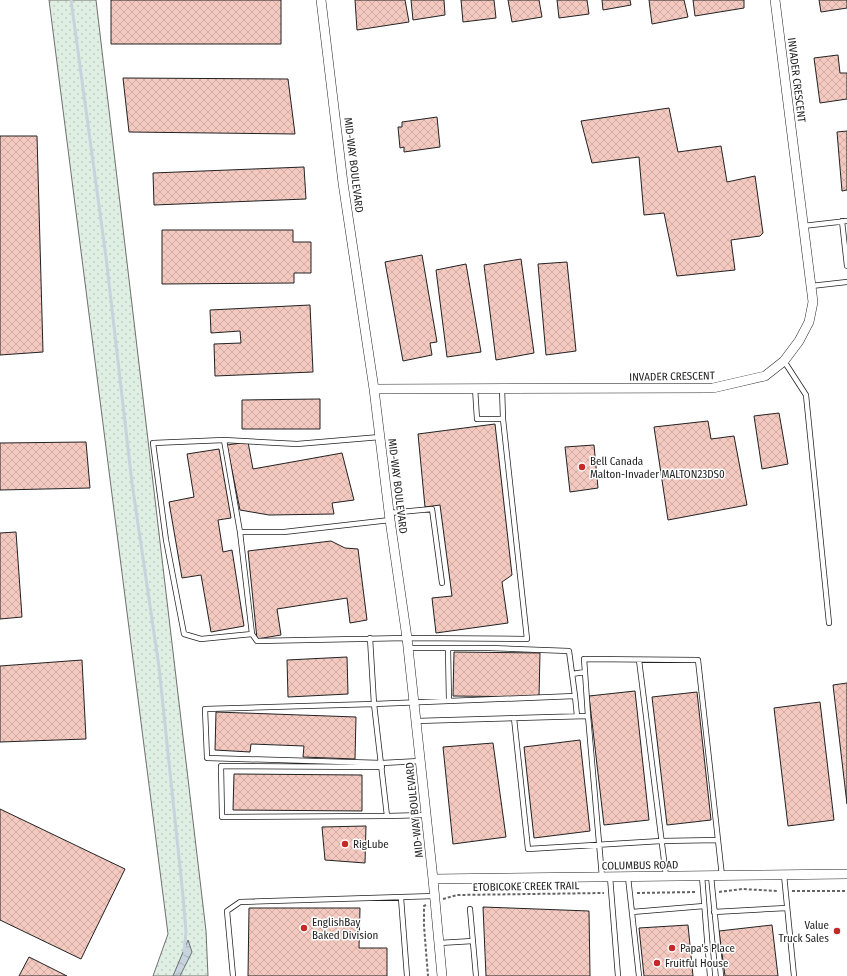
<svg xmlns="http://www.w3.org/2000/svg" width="847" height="976" font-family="'Fira Sans Condensed',sans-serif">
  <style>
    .grass { fill: url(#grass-dots); stroke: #6f6f6f }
    .water { fill: url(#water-waves); stroke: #6f6f6f }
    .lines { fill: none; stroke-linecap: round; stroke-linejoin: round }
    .stream { stroke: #c7d3dd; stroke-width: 3 }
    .building { fill: url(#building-cross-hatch); stroke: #222 }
    .service-casing { stroke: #222; stroke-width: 6 }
    .minor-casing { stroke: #222; stroke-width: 10 }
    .path { stroke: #646464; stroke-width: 2; stroke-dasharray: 3 2; stroke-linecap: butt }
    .service { stroke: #fff; stroke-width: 4.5 }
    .minor { stroke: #fff; stroke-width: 9 }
    .poi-dot { fill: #c62828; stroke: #fff; stroke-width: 1.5 }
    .labels { text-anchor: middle; stroke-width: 3; stroke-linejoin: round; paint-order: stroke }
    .street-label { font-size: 11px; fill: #222; stroke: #fff }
    .poi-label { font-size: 11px; fill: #222; stroke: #fff; text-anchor: start }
  </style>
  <defs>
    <pattern id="grass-dots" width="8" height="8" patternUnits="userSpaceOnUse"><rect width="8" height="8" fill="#e0efe3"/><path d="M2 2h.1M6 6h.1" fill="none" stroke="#c0cdc2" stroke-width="1.8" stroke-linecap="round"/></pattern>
    <pattern id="water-waves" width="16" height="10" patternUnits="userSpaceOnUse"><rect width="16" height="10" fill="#c7d3dd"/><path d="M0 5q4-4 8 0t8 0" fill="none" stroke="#abb5bd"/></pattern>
    <pattern id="building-cross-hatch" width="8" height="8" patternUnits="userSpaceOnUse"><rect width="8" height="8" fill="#f3c9c0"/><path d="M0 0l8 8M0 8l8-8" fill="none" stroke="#d0aca5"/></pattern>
  </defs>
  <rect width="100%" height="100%" fill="#fff"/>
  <path class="grass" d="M49 0H96L206 931 208 976H153L168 934Z"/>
  <path class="water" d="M188 940 192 952 180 976H173Z"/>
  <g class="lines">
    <path class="stream" d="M71 0 106 257 132 483 159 667 183 896 186 932 184 951"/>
  </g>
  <path class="building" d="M111 0H281V44H111Z
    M355 0H405L409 22 357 30Z
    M411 0H444L445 15 413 20Z
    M461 0H494L496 18 463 22Z
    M508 0H539L542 17 512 22Z
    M557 0H587L589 14 559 18Z
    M602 0H630L631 5 603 10Z
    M649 0H684L688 17 652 24Z
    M693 0H744V8L695 16Z
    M819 0H847V8L821 12Z
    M838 55 840 73H847V99L820 103 814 58Z
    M123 78 288 79 295 134 129 132Z
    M669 108 678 152 721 146 727 182 755 176 763 233 760 236 731 240 735 270 677 276 664 213 644 215 639 157 592 163 581 121Z
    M437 117 440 147 404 152V147L400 148 398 127H402V122Z
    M847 131V190L842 191 837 132Z
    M0 136H37L43 352 0 355Z
    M304 167 306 199 154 205 153 173Z
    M162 230H293V242H311V273H294V283L162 284Z
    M422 255 437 342 430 343 432 355 403 361 385 262Z
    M521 259 534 353 496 360 484 265Z
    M567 262 576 351 546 355 538 264Z
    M466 264 481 352 447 357 436 270Z
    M310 305 313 372 215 376 214 344 241 343 240 331 211 333 210 310Z
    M320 399V429H242V400Z
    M779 413 788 464 762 469 754 416Z
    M708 421 711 439 734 436 747 505 668 520 654 427Z
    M495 424 512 575 502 582 508 623 436 633 432 598 452 596 440 505 425 507 418 434Z
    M86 442 90 488 0 490V443Z
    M248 442 253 469 342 453 354 500 332 503 334 514 269 515 240 510 227 445Z
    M594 445 598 488 570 492 565 447Z
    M219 449 231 518 218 520 223 552 232 550 244 626 211 632 201 575 182 578 169 502 194 497 187 454Z
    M16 532 22 617 0 619V533Z
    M331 541 345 548 358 549 367 620 350 623 347 598 277 609 281 635 257 639 248 551Z
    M454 652 540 653 539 697 453 696Z
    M347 657 348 694 288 697 287 660Z
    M82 660 86 739 0 742V666Z
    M847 683V804L833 685Z
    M635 691 649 820 604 825 589 696Z
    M697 692 711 820 667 825 652 697Z
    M820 702 834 820 788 826 774 708Z
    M216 712 356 717 355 759 303 757 304 746 251 744 250 752 215 750Z
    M580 740 590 831 534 838 524 747Z
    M493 743 506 837 453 844 443 747Z
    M234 774 362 775V811L233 810Z
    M0 809 125 869 81 959 0 920Z
    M366 826 365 863 325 860 322 827Z
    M483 907 589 911 590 976H486Z
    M249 908H360L359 948H387V976H248Z
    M688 925 693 976H644L639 928Z
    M772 925 778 976H725L719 931Z
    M29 957 67 976H19Z"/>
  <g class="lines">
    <g class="service-casing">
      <path id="service" d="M842 221 847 266
        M803 226 847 221
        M811 286 847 282
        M784 361 806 395 829 623
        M475 388 477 419H503L502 388
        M380 437 297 444 224 440 240 532H284L390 520
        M224 440 153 443 166 540 184 634 201 639 252 634 240 532
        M389 513 432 509 442 583
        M252 634 257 641 407 638 527 639 503 419
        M370 638 374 704 387 816
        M408 648H490L569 651 575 696 374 704 205 709 207 758 382 763 420 761
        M448 648 449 701
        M639 660 666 876
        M585 672 584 659 698 660 722 876
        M572 674 585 672 588 716
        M575 696 577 716
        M514 718 528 849 661 841 718 840
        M416 721 588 716 602 877
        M382 767 221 766 222 817 387 816 426 815
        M784 875 794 976
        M702 876 710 976
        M711 876 721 976
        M610 877 618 976
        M628 877 639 976
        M401 898 407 976
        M470 909 476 976
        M632 912 704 906
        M714 912 787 908
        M439 943 473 941
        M233 976 227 911 240 902 435 896"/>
    </g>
    <g class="minor-casing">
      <path id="minor" d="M321 0 343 183 374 389 390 520 407 638 433 879 442 976
        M374 389 713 388 765 376 784 361 799 341 809 322 813 302 775 0
        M433 879 847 874"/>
    </g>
    <path class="path" d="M792 891H847
      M719 892 742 889 778 891
      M637 893 696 892
      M443 899 457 895 604 893
      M426 905 424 906V926L428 976"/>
    <use href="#service" class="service"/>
    <use href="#minor" class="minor"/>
  </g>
  <g class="poi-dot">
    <circle cx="582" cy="467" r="4"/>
    <circle cx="345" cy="844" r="4"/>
    <circle cx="304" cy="928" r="4"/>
    <circle cx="837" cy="931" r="4"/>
    <circle cx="672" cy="948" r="4"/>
    <circle cx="657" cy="963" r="4"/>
  </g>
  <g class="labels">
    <g class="street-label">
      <text transform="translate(797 80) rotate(83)" y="4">INVADER CRESCENT</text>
      <text transform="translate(354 165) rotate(83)" y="4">MID-WAY BOULEVARD</text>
      <text transform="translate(672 376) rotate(-1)" y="4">INVADER CRESCENT</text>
      <text transform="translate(398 486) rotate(83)" y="4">MID-WAY BOULEVARD</text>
      <text transform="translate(414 810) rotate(-96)" y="4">MID-WAY BOULEVARD</text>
      <text transform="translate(640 865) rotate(-1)" y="4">COLUMBUS ROAD</text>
      <text transform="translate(526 886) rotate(-1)" y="4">ETOBICOKE CREEK TRAIL</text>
    </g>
    <g class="poi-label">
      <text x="590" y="465">Bell Canada<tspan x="590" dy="13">Malton-Invader MALTON23DS0</tspan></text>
      <text x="353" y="848">RigLube</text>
      <text x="312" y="926">EnglishBay<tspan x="312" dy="13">Baked Division</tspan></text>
      <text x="829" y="929" text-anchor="end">Value<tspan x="829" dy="13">Truck Sales</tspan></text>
      <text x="680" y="952">Papa's Place</text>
      <text x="665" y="967">Fruitful House</text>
    </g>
  </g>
</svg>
